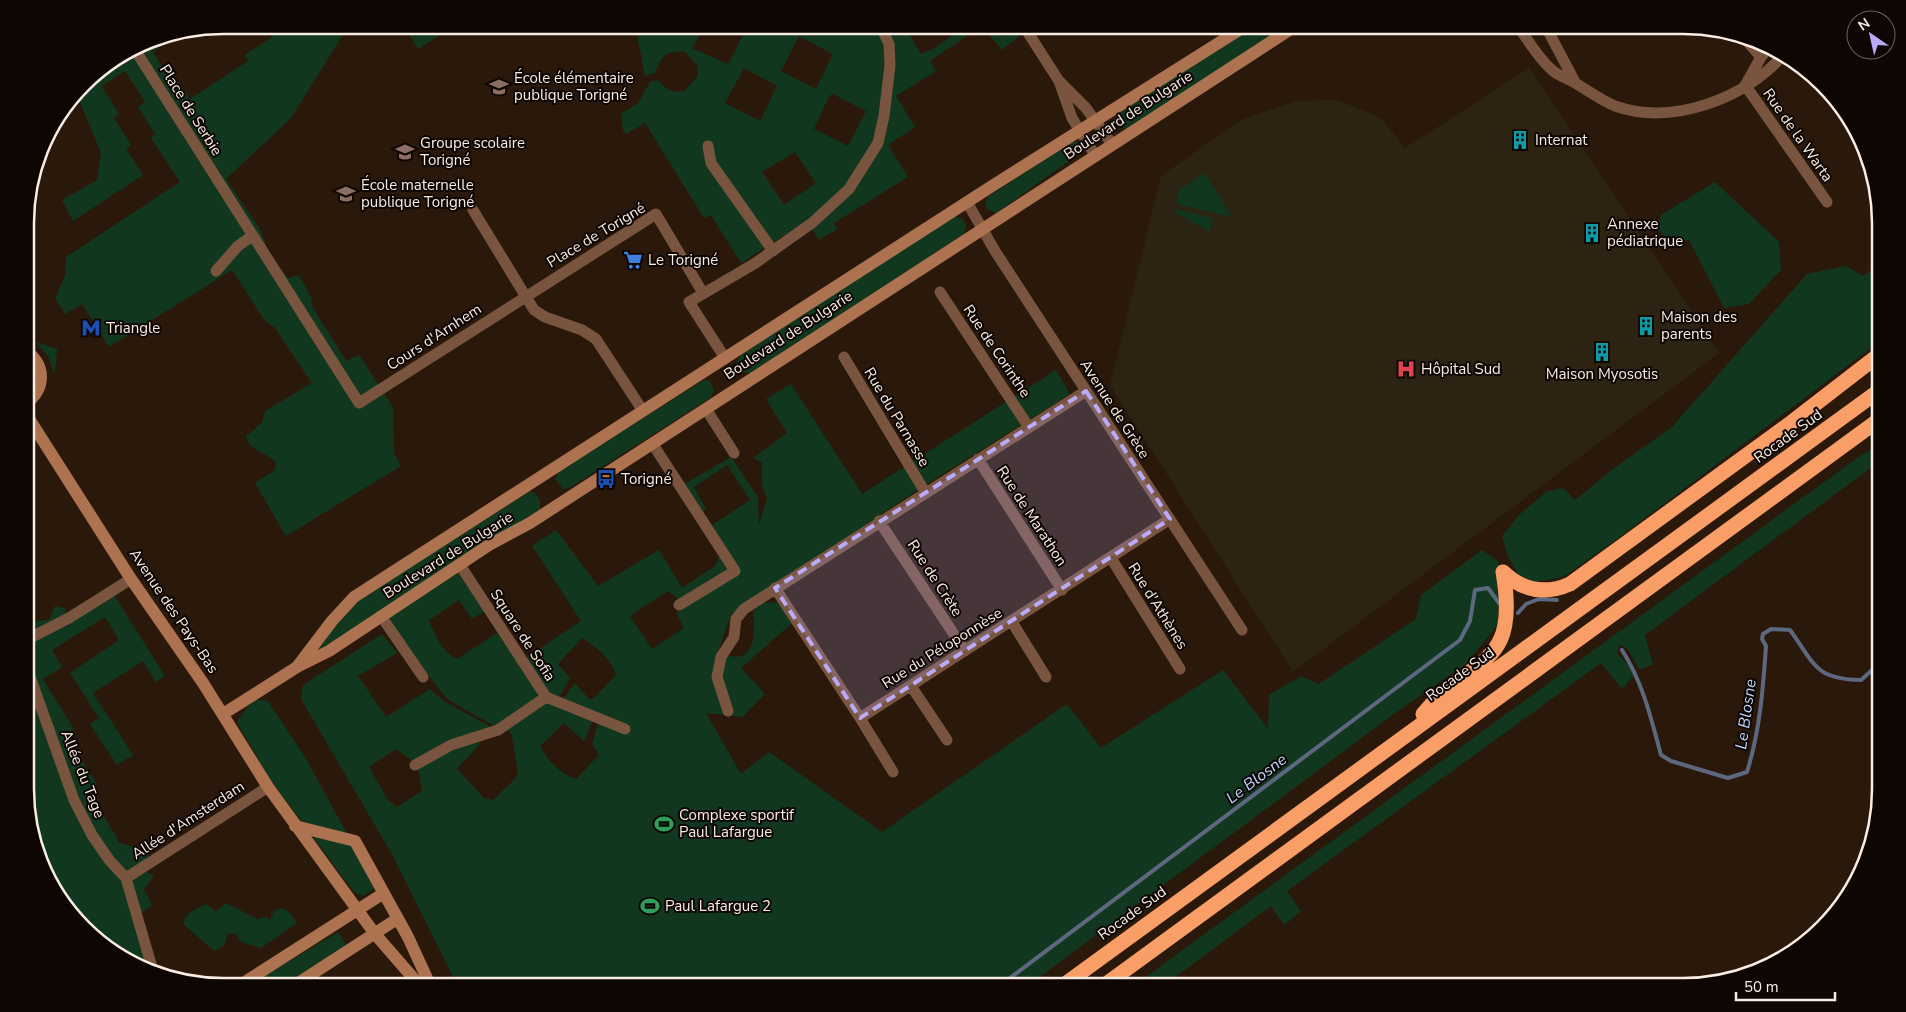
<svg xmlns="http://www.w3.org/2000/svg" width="1906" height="1012" font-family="'Nunito Sans',sans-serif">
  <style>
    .medical { fill: #2c2313 }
    .green { fill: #11381f; fill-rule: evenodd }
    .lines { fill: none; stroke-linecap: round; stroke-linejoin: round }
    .stream { stroke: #5c687f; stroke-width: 4 }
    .street { stroke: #79543f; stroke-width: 11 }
    .secondary { stroke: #ad724f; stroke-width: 12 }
    .highway { stroke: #fa9e67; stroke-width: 15 }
    .marked { fill: #b9abf7; fill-opacity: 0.2; stroke: #b9abf7; stroke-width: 4; stroke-dasharray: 10 6; stroke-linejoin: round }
    .labels { text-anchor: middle; stroke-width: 4; stroke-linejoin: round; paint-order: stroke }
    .poi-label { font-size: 15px; fill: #f9ece3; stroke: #0d0603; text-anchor: start }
    .street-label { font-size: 15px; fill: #f9ece3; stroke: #0d0603 }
    .water-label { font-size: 16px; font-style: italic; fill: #bdd7fe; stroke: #0d0603 }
    .rim { fill: none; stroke: #f9ece3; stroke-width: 2.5 }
  </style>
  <rect width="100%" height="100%" fill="#2a190b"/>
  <path class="medical" d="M1529 68 1719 353 1293 672 1110 385 1161 176 1241 120 1295 101 1338 100 1381 118 1405 148Z"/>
  <path class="green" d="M281 25H349L291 118 226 179 261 231 269 254 288 278 299 275 311 297 312 306 346 361 359 355 393 407 394 453 401 466 286 536 255 483 275 470 276 463C267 452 251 453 246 436L262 423 265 411 312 383 275 328 265 321 232 270 109 347 82 304 65 314 55 299 65 275 66 257 180 182 151 138 155 134 138 107 145 102 125 71 102 86 119 114 114 118 131 145 126 149 143 175 73 221 62 200 97 180 101 153 78 97V93L92 74 147 40 177 34 153 52 172 83 178 81 190 99 248 61 245 55 272 37 270 33Z
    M404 25H456L418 49Z
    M635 25H705L692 48 728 64 746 29 741 25H904L921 54 935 48 959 30 955 25H1015L1021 35 1002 50 982 26 930 61 936 71 896 96 915 127 888 145 908 177 834 223 837 229 819 240 812 229 797 227 741 263 711 215 704 218 645 123 626 134 623 130 621 114 638 103 650 82 658 80C667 90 671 93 684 91L698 76 697 65 685 52C666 50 662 55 655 73L645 76ZM799 36 833 54 816 89 781 71ZM744 68 777 86 760 121 725 103ZM833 94 866 111 848 146 814 129 829 96ZM795 152 816 183 784 205 762 172Z
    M1255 25H1291L1132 126 1125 129 1120 125 1117 118 1122 110Z
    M1072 142H1079L1081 144 1080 153 996 213 987 209 985 202 989 196Z
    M1205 173 1232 217 1177 204 1178 191Z
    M1715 182 1779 242 1781 270 1749 304 1724 308 1689 240H1671L1657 230 1661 215Z
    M1174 209 1213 218 1210 232 1174 212Z
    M954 216 963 219 966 226 964 234 750 373 740 372 736 364 741 355Z
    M1880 265V341L1624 534 1563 577 1534 582 1518 574 1508 556 1502 536 1519 515 1547 491 1563 488 1575 500 1613 469 1672 427 1807 274 1846 266 1863 276Z
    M35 342 57 349 55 372H53L48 356Z
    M1056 370 1070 394 916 491 731 615 718 651C754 670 756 638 753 611L763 603 779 602 792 623 741 668 765 694 742 717 706 713 741 774 769 752 882 832 1067 704 1101 748 1223 670 1268 729 1269 695 1301 676 1319 684 1416 619 1421 595 1482 550 1498 561 1500 576 1498 624 1466 664 1394 714 1026 987H458L393 856 301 699 303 685 382 634 397 653 358 676 386 717 430 689 445 702 493 728 415 763 396 749 369 767 388 800 397 807 422 791 418 766 479 739 480 744 457 769 484 798 493 800 515 779 518 772 511 732 496 727 447 699 408 649 389 617 458 573 485 611 472 619 459 600 429 620C434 635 442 651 457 659L497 633 542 695 593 720 584 741 564 723 540 746C548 761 560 774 576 779L599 755 592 744 599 721 563 699 575 683 589 699H593L616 675C611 659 597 647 582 638L558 664 570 678 558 699 549 694 526 658 581 621 532 546 556 530 598 586 659 550 682 588 715 566 724 547 712 525 750 500 727 465 694 487 706 509 701 513 683 485 731 457 758 497 759 525 767 498 762 485V463L753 458 787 433 766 399 791 384 862 494ZM668 591 681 601V610L676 613 684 628 652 649 630 616Z
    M704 380 710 381 714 391 710 398 569 488 563 489 555 479 559 471Z
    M1880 444V461L1645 635 1653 665 1639 669 1627 648 1619 645 1617 654 1628 665 1634 675 1622 689 1601 663 1287 891 1301 912 1284 925 1271 906 1162 987H1132L1857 458Z
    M531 491 535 493 540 500V510L317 652 316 648 357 601Z
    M114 595 165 676 156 682 143 661 93 693 133 755 117 765 90 724 99 718 70 673 119 640 105 617 52 650 62 667 43 679 74 729 65 735 97 784 87 790 118 839 117 842 141 849 148 854 145 871 154 876 144 889 152 905 134 919 146 969 135 966 93 938 58 899 27 815 26 632 29 633 36 621 49 620 55 606 65 608 67 628 68 624Z
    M256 700 268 701 305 757 374 883V889L363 896 354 892 269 778 237 722 248 706Z
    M226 903 257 919 266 917 270 920 274 911 282 908 289 912 297 923 261 948C250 945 240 944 236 934L228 933 224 946 214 951 183 924C185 913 196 909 206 904L216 912Z
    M338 932 347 946 283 987H260L261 978Z"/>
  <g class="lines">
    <path class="stream" d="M1518 613 1526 604 1539 599 1557 600
      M1622 650C1643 683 1651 718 1661 755L1671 761 1728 778 1747 772C1760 730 1763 689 1766 646L1762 639 1763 634 1771 629 1790 630C1815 664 1814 679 1861 680L1881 662
      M998 987 1460 640 1470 621 1475 590 1488 588 1499 603"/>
    <path class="street" d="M1023 25 1059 81 1086 108 1112 144
      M1517 25C1528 40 1538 58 1552 70 1558 76 1568 78 1575 83 1589 91 1600 100 1615 106 1672 126 1746 99 1784 54
      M1545 25 1575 82
      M1745 39 1761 57
      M134 48 359 403 656 214 703 293
      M1059 81 1072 118 1095 155
      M1746 84 1761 57 1771 45
      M1745 85 1827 202
      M708 146 711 163 773 251
      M967 202 995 251 1242 630
      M473 210 534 310 545 317 582 330 596 339 643 411
      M216 271 238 246 252 236
      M940 292 1028 426
      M844 357 925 492
      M725 358 689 302 754 264 812 223 849 189 878 143 884 116 890 65 889 44 880 25
      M706 409 734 453
      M652 443 735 571 679 605
      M978 459 1062 590
      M879 521 965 651
      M1111 558 1180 669
      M775 588 860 718 1170 519
      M381 616 423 677
      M1012 622 1046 677
      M26 640 69 618 131 579
      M26 665 74 800 92 835 110 861 126 878 153 971
      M911 686 947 740
      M546 697 625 729
      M728 711 717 677 721 657 734 637 736 619 744 609 1086 391
      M860 718 893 772
      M415 765 451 745 498 730 546 697 460 565
      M126 878 268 787"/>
    <path class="secondary" d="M26 351C46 364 46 390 26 403
      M26 414 131 579 203 683 268 787 375 934 421 987
      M297 667 332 621 354 597 992 186 1247 25
      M223 714 297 667 329 651 489 545 530 523 1297 25
      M295 826 355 841 408 937 431 987
      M237 987 384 893
      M292 987 397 919"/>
    <path class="highway" d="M1503 572C1523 591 1545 595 1570 584L1792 422 1880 354
      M1423 714C1472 654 1520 670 1503 572
      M1061 987 1880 390
      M1102 987 1880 419"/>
  </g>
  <path class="marked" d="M1086 391 1170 519 860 718 775 588Z"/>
  <defs>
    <g id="school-bare" transform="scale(1.5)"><path d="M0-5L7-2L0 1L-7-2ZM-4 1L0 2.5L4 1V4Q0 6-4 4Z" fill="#8d6e63" stroke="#0d0603" stroke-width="2.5" paint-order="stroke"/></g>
    <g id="building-bare" transform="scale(1.5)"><path d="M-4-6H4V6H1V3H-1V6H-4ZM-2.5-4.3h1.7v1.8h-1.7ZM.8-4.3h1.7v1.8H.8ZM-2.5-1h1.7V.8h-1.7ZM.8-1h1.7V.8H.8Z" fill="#0f9aa8" stroke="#0d0603" stroke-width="2.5" paint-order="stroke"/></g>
    <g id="supermarket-bare" transform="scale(1.5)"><path d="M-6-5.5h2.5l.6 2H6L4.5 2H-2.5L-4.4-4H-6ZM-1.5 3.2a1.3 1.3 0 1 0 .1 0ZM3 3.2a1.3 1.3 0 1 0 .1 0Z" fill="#3f7fe0" stroke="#0d0603" stroke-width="2.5" paint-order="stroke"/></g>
    <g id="metro-bare" transform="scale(1.5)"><path d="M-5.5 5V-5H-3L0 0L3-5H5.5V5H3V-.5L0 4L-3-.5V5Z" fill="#1a4fb4" stroke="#0d0603" stroke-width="2.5" paint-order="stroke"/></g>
    <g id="hospital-bare" transform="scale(1.5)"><path d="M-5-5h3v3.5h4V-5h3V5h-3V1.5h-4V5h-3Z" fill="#e0444e" stroke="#0d0603" stroke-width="2.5" paint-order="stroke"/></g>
    <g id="bus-bare" transform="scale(1.5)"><path d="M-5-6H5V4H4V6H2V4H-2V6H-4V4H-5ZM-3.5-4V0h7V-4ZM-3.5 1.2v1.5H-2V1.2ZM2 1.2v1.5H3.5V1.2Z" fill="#1a4fb4" stroke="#0d0603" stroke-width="2.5" paint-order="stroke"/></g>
    <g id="stadium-bare" transform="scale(1.5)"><path d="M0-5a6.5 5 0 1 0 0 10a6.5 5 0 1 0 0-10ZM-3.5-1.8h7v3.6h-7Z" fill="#2e9e5b" stroke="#0d0603" stroke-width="2.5" paint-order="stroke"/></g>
  </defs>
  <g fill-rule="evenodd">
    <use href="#school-bare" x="499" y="87"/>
    <use href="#building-bare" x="1520" y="140"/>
    <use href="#school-bare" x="405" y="152"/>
    <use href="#school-bare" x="346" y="194"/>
    <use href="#building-bare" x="1592" y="233"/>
    <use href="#supermarket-bare" x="633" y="260"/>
    <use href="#building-bare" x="1646" y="326"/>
    <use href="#metro-bare" x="91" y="328"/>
    <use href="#building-bare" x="1602" y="352"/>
    <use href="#hospital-bare" x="1406" y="369"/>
    <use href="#bus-bare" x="606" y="479"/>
    <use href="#stadium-bare" x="664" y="824"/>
    <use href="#stadium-bare" x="650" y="906"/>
  </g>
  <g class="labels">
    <g class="poi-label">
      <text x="514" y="83">École élémentaire<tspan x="514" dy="17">publique Torigné</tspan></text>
      <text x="1535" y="145">Internat</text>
      <text x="420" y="148">Groupe scolaire<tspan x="420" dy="17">Torigné</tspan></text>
      <text x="361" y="190">École maternelle<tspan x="361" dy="17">publique Torigné</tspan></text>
      <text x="1607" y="229">Annexe<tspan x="1607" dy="17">pédiatrique</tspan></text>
      <text x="648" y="265">Le Torigné</text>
      <text x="1661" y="322">Maison des<tspan x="1661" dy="17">parents</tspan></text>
      <text x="106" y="333">Triangle</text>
      <text x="1421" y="374">Hôpital Sud</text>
      <text x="1602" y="379" text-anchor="middle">Maison Myosotis</text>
      <text x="621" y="484">Torigné</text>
      <text x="679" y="820">Complexe sportif<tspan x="679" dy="17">Paul Lafargue</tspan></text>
      <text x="665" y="911">Paul Lafargue 2</text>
    </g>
    <g class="street-label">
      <text transform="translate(191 110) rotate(58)" y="5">Place de Serbie</text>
      <text transform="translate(1128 115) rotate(-33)" y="5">Boulevard de Bulgarie</text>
      <text transform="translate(1798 135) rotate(55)" y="5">Rue de la Warta</text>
      <text transform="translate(596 235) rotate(-31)" y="5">Place de Torigné</text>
      <text transform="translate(788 335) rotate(-33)" y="5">Boulevard de Bulgarie</text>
      <text transform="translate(434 337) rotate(-33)" y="5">Cours d'Arnhem</text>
      <text transform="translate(997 351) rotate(56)" y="5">Rue de Corinthe</text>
      <text transform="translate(1115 409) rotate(57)" y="5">Avenue de Grèce</text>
      <text transform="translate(897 417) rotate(59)" y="5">Rue du Parnasse</text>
      <text transform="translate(1788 436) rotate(-36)" y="5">Rocade Sud</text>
      <text transform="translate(1032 516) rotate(57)" y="5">Rue de Marathon</text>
      <text transform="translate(448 555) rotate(-32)" y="5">Boulevard de Bulgarie</text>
      <text transform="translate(935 578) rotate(57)" y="5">Rue de Crète</text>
      <text transform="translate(1158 606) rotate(58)" y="5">Rue d'Athènes</text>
      <text transform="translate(174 611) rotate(56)" y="5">Avenue des Pays-Bas</text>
      <text transform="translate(523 635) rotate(57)" y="5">Square de Sofia</text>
      <text transform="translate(942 648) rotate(-32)" y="5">Rue du Péloponnèse</text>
      <text transform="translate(1460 674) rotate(-36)" y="5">Rocade Sud</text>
      <text transform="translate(83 774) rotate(68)" y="5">Allée du Tage</text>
      <text transform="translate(188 820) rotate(-33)" y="5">Allée d'Amsterdam</text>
      <text transform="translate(1132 913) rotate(-36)" y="5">Rocade Sud</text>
    </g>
    <g class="water-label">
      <text transform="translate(1745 714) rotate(-82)" y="6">Le Blosne</text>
      <text transform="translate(1256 778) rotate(-37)" y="6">Le Blosne</text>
    </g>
  </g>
  <path d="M0 0H1906V1012H0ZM223 34H1683A189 189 0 0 1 1872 223V789A189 189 0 0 1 1683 978H223A189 189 0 0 1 34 789V223A189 189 0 0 1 223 34Z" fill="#0d0603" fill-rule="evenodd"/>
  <path class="rim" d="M223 34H1683A189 189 0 0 1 1872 223V789A189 189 0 0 1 1683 978H223A189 189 0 0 1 34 789V223A189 189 0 0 1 223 34Z"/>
  <g transform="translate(1871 35) rotate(326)"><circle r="24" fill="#0d0603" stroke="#6b625d"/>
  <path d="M0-4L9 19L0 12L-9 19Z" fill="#b9abf7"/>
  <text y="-8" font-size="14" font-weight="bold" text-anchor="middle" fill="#f9ece3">N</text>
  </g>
  <path d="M1736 992v8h99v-8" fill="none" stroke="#f9ece3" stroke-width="2.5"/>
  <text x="1744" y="992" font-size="15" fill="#f9ece3" stroke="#0d0603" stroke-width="4" paint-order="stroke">50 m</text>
</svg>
